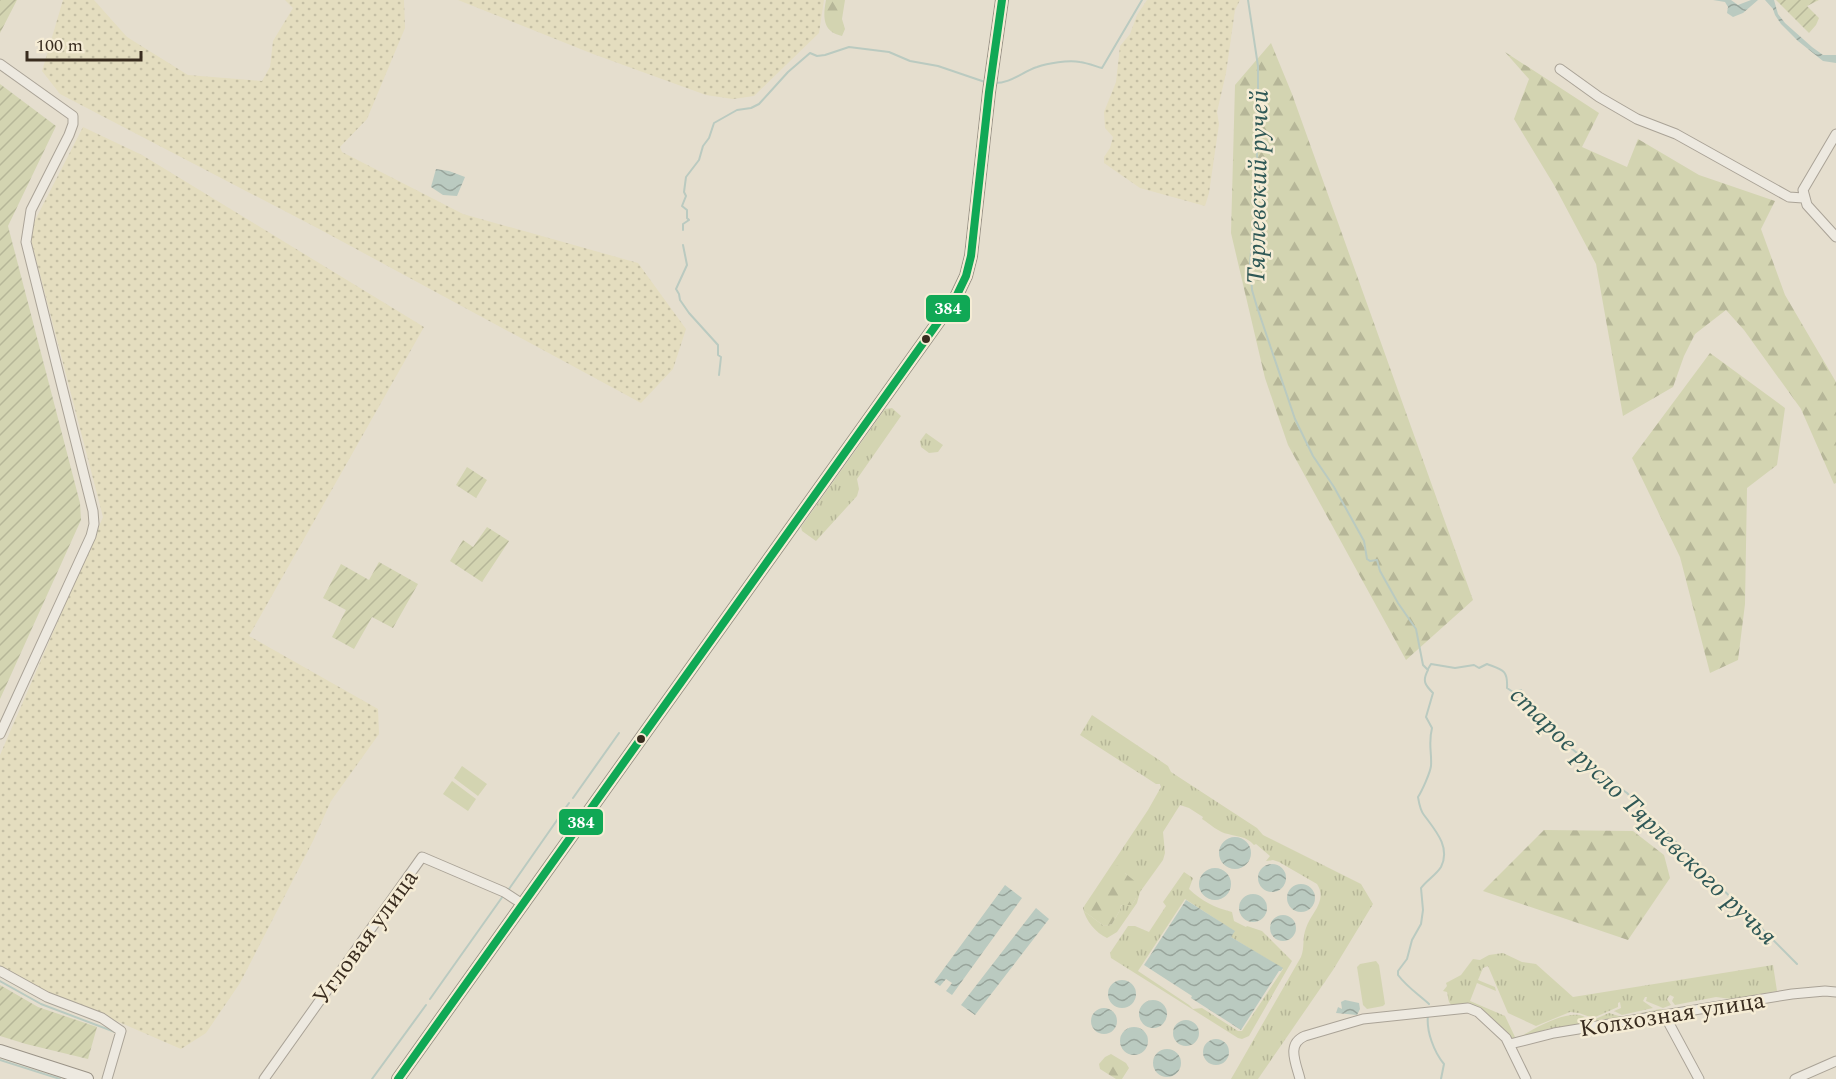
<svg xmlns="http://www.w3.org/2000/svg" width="1836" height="1079" font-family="Spectral,serif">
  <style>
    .farmland { fill: url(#farmland-dots) }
    .grass { fill: url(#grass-tufts); fill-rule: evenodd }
    .forest { fill: url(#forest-firs) }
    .garden { fill: url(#garden-furrows) }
    .pitch { fill: #d3d4b1 }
    .water { fill: url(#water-waves) }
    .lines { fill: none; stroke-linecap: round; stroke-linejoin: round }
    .stream { stroke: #bacac0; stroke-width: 2 }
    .minor-casing { stroke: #aaa397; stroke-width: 11 }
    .secondary-casing { stroke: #9a9387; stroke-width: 14 }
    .minor { stroke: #ede9e0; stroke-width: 9 }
    .secondary { stroke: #ede9e0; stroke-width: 12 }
    .bus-1-casing { stroke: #f5ecd5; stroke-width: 12 }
    .bus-1 { stroke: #10a855; stroke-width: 8 }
    .bus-dot { fill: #392c1f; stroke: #f5ecd5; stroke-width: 2 }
    .labels { text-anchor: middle; stroke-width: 5; stroke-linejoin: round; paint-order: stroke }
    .street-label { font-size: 24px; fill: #392c1f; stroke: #f5ecd5 }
    .water-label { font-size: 26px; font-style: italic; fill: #2f5856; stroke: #f5ecd5 }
    .line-badge { stroke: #f5ecd5; stroke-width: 2 }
    .badge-label { font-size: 16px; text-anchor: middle; font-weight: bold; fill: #fff }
  </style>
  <defs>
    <pattern id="farmland-dots" width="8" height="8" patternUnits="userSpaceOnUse" patternTransform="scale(1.5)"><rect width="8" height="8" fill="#e4ddbf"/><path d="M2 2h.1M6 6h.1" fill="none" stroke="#c4bea4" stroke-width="1.8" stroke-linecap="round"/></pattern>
    <pattern id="grass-tufts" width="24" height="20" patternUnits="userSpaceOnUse" patternTransform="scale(1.5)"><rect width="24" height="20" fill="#d3d4b1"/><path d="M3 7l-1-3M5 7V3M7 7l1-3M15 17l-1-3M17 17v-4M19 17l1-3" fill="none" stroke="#b6b698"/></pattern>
    <pattern id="forest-firs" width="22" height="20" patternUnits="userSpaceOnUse" patternTransform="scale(1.5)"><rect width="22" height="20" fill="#d3d4b1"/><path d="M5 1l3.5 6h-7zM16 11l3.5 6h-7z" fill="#b6b698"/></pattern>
    <pattern id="garden-furrows" width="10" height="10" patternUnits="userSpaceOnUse" patternTransform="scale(1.5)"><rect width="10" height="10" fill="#d3d4b1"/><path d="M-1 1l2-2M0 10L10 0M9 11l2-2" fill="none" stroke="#b6b698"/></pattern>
    <pattern id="water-waves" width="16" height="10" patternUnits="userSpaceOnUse" patternTransform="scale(1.5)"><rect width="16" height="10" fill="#bacac0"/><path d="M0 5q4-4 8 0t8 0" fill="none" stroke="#98a49b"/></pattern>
  </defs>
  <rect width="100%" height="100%" fill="#e5dece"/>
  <path class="farmland" d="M63 0H94L127 37 188 75 262 81 270 67 273 41 293 8 285 0H404L405 28 367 119 340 147 342 152 463 214 638 263 686 329 673 369 641 403 321 230 60 94 42 71Z
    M458 0H824L819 33 754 96 733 99 706 95 593 54Z
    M1147 0H1240L1235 10 1226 73 1217 112 1219 124 1209 193 1205 206 1140 188 1104 163V157L1110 148 1113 137 1105 128 1104 112 1116 82 1120 46 1130 34 1137 15Z
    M83 127 142 155 424 327 249 636 378 709 379 734 331 801 313 841 240 983 206 1033 181 1049 91 1010 37 989 0 966V755L103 517 29 232Z"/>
  <path class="grass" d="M892 408 901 416 857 479 859 489 857 496 816 541 802 531 801 527 885 409Z
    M926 433 943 445 938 452 929 453 921 447 920 441Z
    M1092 715 1168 766 1171 772 1257 828 1263 835 1361 884 1373 904 1333 970 1258 1079H1231L1301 957C1305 947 1302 938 1306 928 1311 913 1328 901 1317 884L1279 862 1273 860 1266 861 1270 856 1256 844 1254 845C1246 836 1238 837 1228 834 1219 833 1209 823 1202 819L1203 817 1189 808 1180 805 1163 832 1165 853 1163 860 1140 892 1137 903 1117 932 1107 938C1096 933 1085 920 1083 908L1148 810 1161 787 1160 784H1156L1080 735ZM1125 873 1136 883V898L1132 905 1123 904 1121 906 1120 910 1112 924 1104 926 1085 912 1084 907Z
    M1184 872 1193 878 1189 889C1201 901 1216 908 1232 912L1234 921 1246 927 1247 926 1262 931 1292 961 1249 1036 1242 1039 1238 1038 1111 958 1110 953 1128 926H1135L1149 932 1166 906 1163 902ZM1185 899 1234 931 1231 937 1283 969 1242 1031H1238L1202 1008 1193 1009 1189 1005 1138 971Z
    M1503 953 1522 962 1536 964 1573 997 1773 965 1777 991 1731 999 1716 997 1675 1005 1672 1001 1674 997 1670 995 1667 999 1671 1005 1663 1008 1646 1001 1647 997H1645L1643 1001 1653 1008 1622 1015 1614 1011 1621 1008 1620 1002 1618 1003V1007L1593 1018 1579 1013 1570 1012 1536 1026 1508 1013 1488 966 1483 968 1478 980 1495 987 1496 991 1477 983 1470 1001 1505 1016 1515 1037 1514 1039 1505 1033 1479 1008 1453 1007 1449 1002 1447 992 1443 991 1447 986 1446 983 1461 975 1473 959 1480 960 1489 955Z
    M1660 1009 1663 1010 1664 1014 1552 1031 1551 1028 1520 1037C1533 1029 1563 1012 1579 1015 1584 1016 1588 1019 1593 1020L1609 1013 1622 1017Z"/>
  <path class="forest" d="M826 0H845L842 19 845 29 842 36C822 32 823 16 826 0Z
    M1271 43 1292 94 1473 600 1406 660 1288 445 1265 378 1231 233 1235 85Z
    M1505 52 1599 113 1582 147 1627 167 1638 139 1699 175 1775 201 1761 229 1785 295 1836 382V483L1834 484 1801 409 1744 330 1726 310 1695 334 1684 356 1673 387 1623 416 1596 264 1554 185 1514 119 1529 79Z
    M1710 353 1785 408 1777 465 1747 488 1745 604 1738 660 1710 673 1680 557 1632 458Z
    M1544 830 1633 831 1664 855 1670 878 1628 940 1483 891Z
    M1122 865 1125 868V873L1137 883 1136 898 1132 905H1121L1120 910 1112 924 1104 926 1085 912 1084 907 1110 869 1115 866Z
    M1111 1054 1126 1063 1129 1068 1122 1079H1116L1100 1069 1099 1064 1105 1057Z"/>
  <path class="garden" d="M0 0H17L0 33Z
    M1776 0H1819L1807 6 1819 18 1816 25 1809 33Z
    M0 84 56 126 8 226 80 503 81 520 0 699Z
    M467 467 487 480 476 498 456 485Z
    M487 527 509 541 482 582 450 561 463 540 473 547Z
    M379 562 418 584 393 628 372 617 354 649 332 637 346 610 323 598 341 564 369 580Z
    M0 985 38 1007 97 1027 88 1059 26 1044 0 1036Z"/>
  <path class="pitch" d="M462 766 487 784 478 796 454 778Z
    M452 781 476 799 468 811 443 794Z
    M1376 961 1379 965 1385 1004 1383 1006 1367 1009 1363 1005 1357 967 1360 964Z"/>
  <path class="water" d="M1713 0H1731L1738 5 1751 0H1758L1743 13 1733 17 1727 13 1728 7 1725 2Z
    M1765 0H1774L1778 14 1785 23 1812 47 1823 55H1836V63L1823 61 1798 41 1781 24 1775 15 1773 9Z
    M436 169 449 171 465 177 457 196 443 195 431 187Z
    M1219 853a16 16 0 1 1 32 0a16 16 0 1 1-32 0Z
    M1258 878a14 14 0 1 1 28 0a14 14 0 1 1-28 0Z
    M1199 884a16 16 0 1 1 32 0a16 16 0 1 1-32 0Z
    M1287 898a14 14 0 1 1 28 0a14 14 0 1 1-28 0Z
    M1005 885 1022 898 952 995 946 991 952 983 946 979 940 986 934 982Z
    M1239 908a14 14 0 1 1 28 0a14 14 0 1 1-28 0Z
    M1186 900 1235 931 1231 937 1283 968 1281 971H1279L1241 1030 1191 998 1192 996 1144 965Z
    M1036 908 1049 919 975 1015 961 1005Z
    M1270 928a13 13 0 1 1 26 0a13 13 0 1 1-26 0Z
    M1108 994a14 14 0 1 1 28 0a14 14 0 1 1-28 0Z
    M1345 1000 1359 1003 1360 1009 1357 1015 1336 1013 1338 1007 1342 1009 1341 1002Z
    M1139 1014a14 14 0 1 1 28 0a14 14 0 1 1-28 0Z
    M1091 1021a13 13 0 1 1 26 0a13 13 0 1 1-26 0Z
    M1173 1033a13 13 0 1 1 26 0a13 13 0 1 1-26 0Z
    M1120 1041a14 14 0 1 1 28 0a14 14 0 1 1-28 0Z
    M1203 1052a13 13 0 1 1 26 0a13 13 0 1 1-26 0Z
    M1153 1063a14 14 0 1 1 28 0a14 14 0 1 1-28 0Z"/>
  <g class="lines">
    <path class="stream" d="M1248 0 1258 66V99L1255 130 1258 169 1250 264 1252 290 1257 307 1295 419 1313 456 1334 487 1364 541 1367 559 1370 561 1377 560 1380 571 1398 603 1416 629 1423 665 1428 670C1422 681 1425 685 1433 693L1426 717 1432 728C1428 744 1432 752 1431 766 1430 773 1422 791 1418 797 1419 803 1420 810 1424 815 1435 830 1451 847 1441 867 1436 875 1427 880 1421 888L1423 910 1421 924 1412 940 1407 959 1398 971V975C1407 987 1418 994 1429 1004
      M993 83C1010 84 1022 72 1037 67 1048 63 1068 60 1080 62 1087 63 1095 66 1102 68L1142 0
      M683 230V224L689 220 687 218V210L682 206 686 196 684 192 686 177 699 160 703 146 709 138 714 123 737 110 751 108 759 104 788 72 810 53 817 56 825 55 849 47 889 52 910 61 938 66 985 82
      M683 245 687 265 676 289 679 294 680 300 689 313 718 345V355L721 357 719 375
      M1428 669 1431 664 1455 668 1474 665 1479 668 1487 664C1503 670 1508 670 1507 688L1513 692 1521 690 1540 721 1600 773 1627 793 1797 964
      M573 798 619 733
      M509 889 569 803
      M0 981 41 1004 115 1032
      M430 999 503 896
      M1428 1015C1426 1031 1434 1052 1444 1064L1441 1079
      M0 1060 60 1079
      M372 1079 426 1005"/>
    <g class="minor-casing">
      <path id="minor" d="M0 64 73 116V124L69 135 31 210 26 242 93 511 94 524 91 536 0 734
        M1560 69 1599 97 1637 119 1676 134 1789 197 1803 198
        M1836 134 1803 190 1807 205 1836 237
        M0 971 47 997 102 1018 121 1031 107 1079
        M1665 1016 1699 1079
        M1510 1044 1554 1033 1792 994 1825 991 1836 992
        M264 1079 422 857 504 892 524 905
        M1300 1079C1296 1063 1286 1044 1305 1036L1363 1019 1468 1008 1478 1012 1506 1038 1526 1079
        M1795 1079 1836 1061"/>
    </g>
    <g class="secondary-casing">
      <path id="secondary" d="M0 1051 87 1079
        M398 1079 956 297 966 276 971 256 989 92 1002 0"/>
    </g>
    <use href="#minor" class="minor"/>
    <use href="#secondary" class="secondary"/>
    <g class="bus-1-casing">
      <path id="bus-1" d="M398 1079 956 297 966 276 971 256 989 92 1002 0"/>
    </g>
    <use href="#bus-1" class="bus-1"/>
  </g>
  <g class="bus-dot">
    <circle cx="926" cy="339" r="5"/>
    <circle cx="641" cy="739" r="5"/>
  </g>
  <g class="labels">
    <g class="street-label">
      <text transform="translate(365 937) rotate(-54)" y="8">Угловая улица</text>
      <text transform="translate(1672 1014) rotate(-9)" y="8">Колхозная улица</text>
    </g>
    <g class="water-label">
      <text transform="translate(1257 187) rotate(-89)" y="9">Тярлевский ручей</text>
      <text transform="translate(1644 815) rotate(44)" y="9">старое русло Тярлевского ручья</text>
    </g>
  </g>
  <g class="line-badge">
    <rect x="925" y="294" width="46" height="29" rx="6" fill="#10a855"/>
    <rect x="558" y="808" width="46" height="28" rx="6" fill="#10a855"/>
  </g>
  <g class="badge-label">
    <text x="948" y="314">384</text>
    <text x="581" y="828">384</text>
  </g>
  <path d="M27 51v9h114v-9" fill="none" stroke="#392c1f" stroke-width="3"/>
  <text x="36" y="51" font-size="18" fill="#392c1f" stroke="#f5ecd5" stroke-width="4.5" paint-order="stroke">100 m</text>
</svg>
